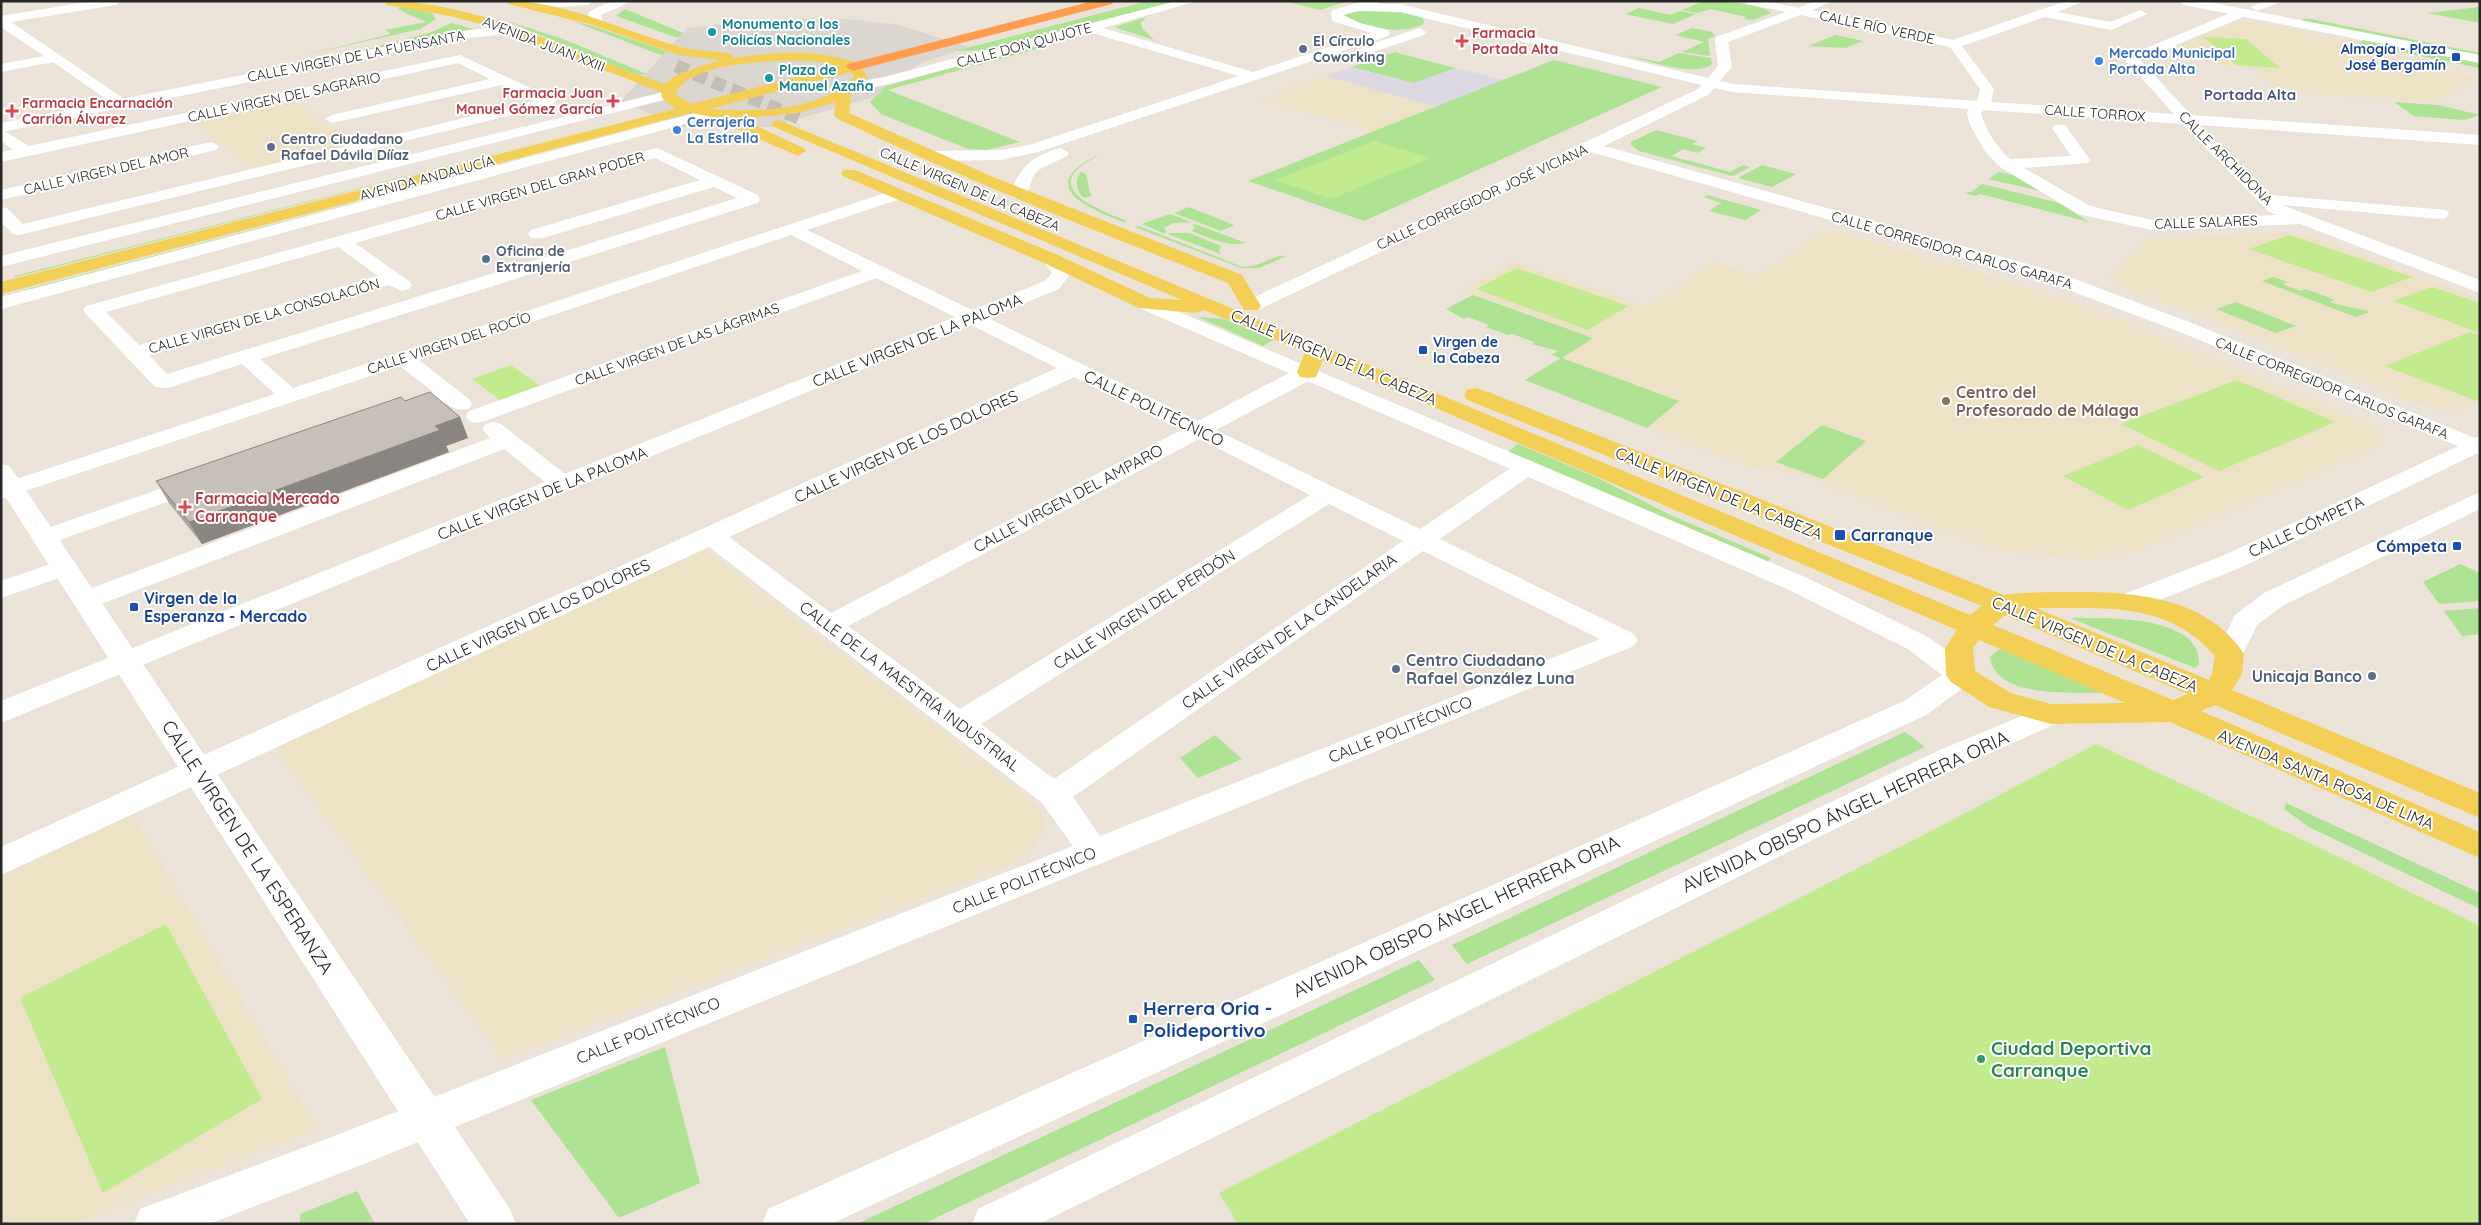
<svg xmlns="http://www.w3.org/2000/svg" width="2481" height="1225" font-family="Quicksand,sans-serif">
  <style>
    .industrial { fill: #dcd9e2 }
    .education { fill: #ede1c6 }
    .green { fill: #ade392 }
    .pitch { fill: #c2eb8e }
    .plaza { fill: #dbd6cf }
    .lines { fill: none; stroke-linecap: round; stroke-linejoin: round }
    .primary-tunnel { stroke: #c4bdb5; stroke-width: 13; stroke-dasharray: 13 7; stroke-linecap: butt }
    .street { fill: #fff; fill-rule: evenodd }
    .secondary { fill: #fff; fill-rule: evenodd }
    .primary { fill: #f3d055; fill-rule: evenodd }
    .highway { fill: #ff9d4f; fill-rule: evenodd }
    .wall { fill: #aaa59e }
    .shaded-wall { fill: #8b8681 }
    .building { fill: #c6c0b8; stroke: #8b8681 }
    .culture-dot { fill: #0f9aa8; stroke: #fff; stroke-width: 2 }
    .health-dot { fill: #e0444e; stroke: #fff; stroke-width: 2 }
    .service-dot { fill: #5c6f8a; stroke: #fff; stroke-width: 2 }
    .transit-dot { fill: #1a4fb4; stroke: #fff; stroke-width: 2 }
    .shop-dot { fill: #3f7fe0; stroke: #fff; stroke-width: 2 }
    .education-dot { fill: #8d6e63; stroke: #fff; stroke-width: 2 }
    .leisure-dot { fill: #2e9e5b; stroke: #fff; stroke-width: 2 }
    .labels { text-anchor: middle; stroke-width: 4; stroke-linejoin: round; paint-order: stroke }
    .far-culture-label { font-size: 14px; font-weight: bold; fill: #0d838f; stroke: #fff; text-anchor: start }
    .far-street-label { font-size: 14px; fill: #272727; stroke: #fff }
    .far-health-label { font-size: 14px; font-weight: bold; fill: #be3a42; stroke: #fff; text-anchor: start }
    .far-service-label { font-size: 14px; font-weight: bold; fill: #4e5e75; stroke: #fff; text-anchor: start }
    .far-transit-label { font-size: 14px; font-weight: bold; fill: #164399; stroke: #fff; text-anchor: end }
    .far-shop-label { font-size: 14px; font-weight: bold; fill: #366cbe; stroke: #fff; text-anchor: start }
    .far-neighbourhood-label { font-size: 15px; font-weight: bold; fill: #475078; stroke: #fff }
    .street-label { font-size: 16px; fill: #272727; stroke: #fff }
    .education-label { font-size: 16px; font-weight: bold; fill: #785e54; stroke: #fff; text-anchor: start }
    .health-label { font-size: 16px; font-weight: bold; fill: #be3a42; stroke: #fff; text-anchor: start }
    .transit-label { font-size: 16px; font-weight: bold; fill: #164399; stroke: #fff; text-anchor: start }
    .service-label { font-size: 16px; font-weight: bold; fill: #4e5e75; stroke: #fff; text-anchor: start }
    .near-street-label { font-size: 19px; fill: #272727; stroke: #fff }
    .near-transit-label { font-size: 19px; font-weight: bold; fill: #164399; stroke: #fff; text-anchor: start }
    .near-leisure-label { font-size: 19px; font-weight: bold; fill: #27864d; stroke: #fff; text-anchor: start }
  </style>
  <rect width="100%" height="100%" fill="#ebe3d8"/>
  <path class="industrial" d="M1352 67 1414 83 1455 68 1504 80 1437 107 1325 76Z"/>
  <path class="education" d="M2236 23H2260L2404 53 2392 58 2479 79 2432 102 2282 92 2256 70 2165 54 2172 48Z
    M1325 76 1437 107 1373 132 1261 99Z
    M292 102 360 143 255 168 194 124Z
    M1825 232H1837L1969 270 2086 307 2163 337 2363 422 2378 431 2385 439 2381 446 2360 455 2140 550 2094 560 1993 550 1810 478 1774 470 1752 468 1525 380 1593 338 1459 290 1514 261 1646 306 1715 263 1757 276Z
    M2284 233 2316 237 2480 300V402L2458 411H2445L2416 403 2232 328 2120 286 2108 278 2149 239Z
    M704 549 1034 802 1043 817 1044 831 1033 848 1014 863 503 1059 275 748Z
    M133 815 317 1129 71 1224H1V876Z"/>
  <path class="green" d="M1148 1H1179L986 50 955 51Z
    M1285 1H1348L1320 10Z
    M1704 1C1720 1 1760 3 1771 13L1753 20 1743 19 1747 17 1710 9 1698 13 1682 10Z
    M402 7 432 13 436 19 420 29 301 56 391 34 385 30 426 22C417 17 406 15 398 8Z
    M2480 7V14H2476L2480 15V23L2427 13Z
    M1639 8 1670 15 1680 11 1696 14 1673 24 1625 14Z
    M625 9 714 46 703 47 616 16Z
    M1386 9 1419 16 1423 19 1424 23C1408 36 1359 28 1344 16L1349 12Z
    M1146 17 1141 23 1142 28 1154 40 1114 27Z
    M2306 18 2480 53V56L2300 21Z
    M570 20 596 27 678 55 684 64Z
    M507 21 563 39 647 74 638 76Z
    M451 23 477 30 334 58 432 32Z
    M1692 28 1712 32 1715 36 1708 39 1710 56 1682 52 1704 42 1675 35Z
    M1836 35 1863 41 1845 48 1808 46Z
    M2363 39 2480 63V68L2356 43 2362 42Z
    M1038 46 1044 47 976 66 969 64Z
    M1395 52 1398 53 1455 68 1414 83 1352 67Z
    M1679 53 1711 58 1712 64C1695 78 1645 60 1625 55L1659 62Z
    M1554 60 1662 87 1364 221 1248 181Z
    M969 66 971 67 888 90 1020 142 986 150 968 149 881 114 870 102 886 86 955 67Z
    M2394 102 2438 105 2480 115 2464 120 2414 116Z
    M622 121 16 277H14L15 276Z
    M639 128 26 292 24 290Z
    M1656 130 1698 141 1692 144 1706 148 1697 153 1683 149 1671 156 1730 172 1743 165 1751 167 1732 176 1639 151 1631 145V142Z
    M1096 156H1098C1036 186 1095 208 1127 221L1124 222C1090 209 1034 187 1096 156Z
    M1762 165 1796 174 1772 187 1738 178Z
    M1081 172 1086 174 1091 196 1084 198C1076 191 1074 181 1081 172Z
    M1999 172 2013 175 2040 191 1988 179Z
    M1982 184 2059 203 2089 222 1980 194 1976 196 1964 193 1971 192Z
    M1707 195 1761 210 1745 220 1709 211 1721 203 1704 197Z
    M1189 207 1234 225 1221 231 1174 213Z
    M1170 214 1191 222 1173 223 1164 228 1167 232 1163 233 1142 224Z
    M1195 224 1246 243C1227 247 1210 238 1192 231L1195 228 1192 225Z
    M1139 226 1240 266C1259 270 1271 254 1287 256L1259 268H1241L1135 227Z
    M1170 233H1189L1221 246 1219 251 1221 254 1168 234Z
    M2274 277 2288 282 2283 284 2300 291 2306 289 2335 300 2330 302C2344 307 2355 307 2369 312L2356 317 2262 281Z
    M1473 295 1593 338 1562 358 1679 401 1647 428 1525 380 1561 358 1551 355 1558 351 1532 344 1534 342 1512 334 1508 335 1486 327 1489 325 1468 317 1464 319 1446 309Z
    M2236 302 2296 326 2276 333 2216 309Z
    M1198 317 1224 319 1274 340 1263 346Z
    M1822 425 1866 441 1823 479 1776 462Z
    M1518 444 1598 478 1668 514 1771 558 1767 562 1507 452Z
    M2460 564 2480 573V601L2439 604 2423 582Z
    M2480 608V634L2462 636 2444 611Z
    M2070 618C2102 618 2202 614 2199 664L2195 668Z
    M2002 649 2104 693C2073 692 1995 699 1990 657L1998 650Z
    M1905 732 1925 747 1467 964 1452 945Z
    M1215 735 1242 759 1198 778 1180 758Z
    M2286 803 2480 893V909L2309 827 2284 809Z
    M1419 960 1435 980 923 1224H857Z
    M665 1047 700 1183 619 1218 531 1100Z
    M357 1191 375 1224H300V1214Z"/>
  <path class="pitch" d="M2204 37 2246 39 2280 68 2236 65Z
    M1375 141 1430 158 1331 199 1275 180Z
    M2290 235 2412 277 2371 292 2249 249Z
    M1517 268 1628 306 1588 330 1476 289Z
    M2432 287 2480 303V333L2393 301Z
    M2470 332 2480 335V402L2385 366Z
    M511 365 541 387 501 401 472 379Z
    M2237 380 2335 422 2219 471 2121 424Z
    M2138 445 2204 477 2128 510 2063 476Z
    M2096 744 2320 848 2480 926V1224H1238L1219 1193 1935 829Z
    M166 924 262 1099 103 1193 20 998Z"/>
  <path class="plaza" d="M776 19H846L895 24 969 47 921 63 886 86 874 97 770 127H681L621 101 687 28Z"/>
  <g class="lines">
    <path class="primary-tunnel" d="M676 66 801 119"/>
    <path class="street" d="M93 1H122L116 5 11 22 126 100 128 103 126 106H116L53 62 1 72V64L44 56 1 27V16Z
      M530 1H594L588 5 527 9 521 5Z
      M612 1H632L601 15 603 22 601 25H593L588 14 590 11Z
      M1176 1H1197L1103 28 1253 72 1371 33 1332 21 1331 13 1333 10 1364 1H1379V4H1400L1708 78 1718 66 1715 40 1716 37 1786 12 1746 4 1744 1H1768L1798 8 1815 1H1833L1812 10 1953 40 2066 1H2084L2058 12 2110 22 2141 10 2147 14 2111 30 2045 17 1962 46 1994 89 1991 102 2174 114 2127 62 2125 59 2127 56 2240 9H2248L2250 12 2248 15 2140 60 2191 115 2480 135V145L2199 125 2271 195 2446 210 2449 214 2446 218 2440 219 2282 205 2480 280V293L2300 224 2152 230 2078 214 2000 167 1986 153 1969 123 1967 112 1969 109 1733 92 1714 88 1708 95 1604 146 2056 272 2189 322 2480 440V455L2175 330 2042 280 1591 152 1258 310H1244L1241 306 1244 302 1698 89 1702 85 1400 12 1358 11 1343 15 1360 23 1388 30 1390 33 1388 36 1038 152 1001 160 930 161 922 156 930 151 1001 150 1029 145 1239 76 1089 32 885 85 857 90 850 86 852 83 884 77ZM1800 15 1950 47 1980 89 1977 101 1733 84 1720 81 1732 67 1728 42ZM1984 110 2182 124 2269 212 2277 215 2152 220 2090 206 2024 168 2088 163 2090 160 2065 125H2055L2052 128 2071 156 2010 159C1997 147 1985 130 1981 113Z
      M2264 1H2283L2257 11 2251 7Z
      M1420 28 1426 32 1424 35 1367 54 1360 50 1362 47Z
      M460 55 554 99 556 102 549 106 19 235 13 234 1 222V207L7 208 23 224 535 101 502 85 332 123 325 119 332 115 490 79 458 63 1 162V152L13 150 1 141V129L29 146Z
      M667 91 672 92 674 95 672 98 1 267V256Z
      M710 109 715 110 717 113 715 116 1 309V297Z
      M211 142 216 144 219 147 216 150 1 200V190Z
      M657 148 758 195 760 199 758 203 260 359 293 388 897 189 903 190 905 194 903 198 807 230 972 310 1045 281 1052 273 1042 259 1044 255C1059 252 1064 262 1071 273L1059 289 988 318 1198 421 1300 367 1308 366 1316 367 1319 372 1316 377 1216 430 1420 529 1518 463 1526 461 1534 463 1538 468 1534 473 1440 539 1634 634 1638 640 1634 646 364 1164 209 1224H134L140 1209 342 1133 1073 846 1042 803 709 547 1 875V847L1057 368 971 325 1 723V701L545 482 504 449 96 606 86 608 76 606 72 600 76 594 490 438 482 429 485 424 493 422 501 424 565 474 955 317 876 278 485 421 477 423 469 421 466 416 469 411 862 271 791 235 419 360 469 399 472 404 469 409C459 411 454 409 446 403L403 417 395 415 392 410 395 405 433 392 400 366 1 499V484L275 394 242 364 171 387 163 388 155 387 86 314 83 310 86 306ZM655 158 700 180 531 230 528 234 531 238H543L714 187 737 198 167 374 149 355 389 285 402 291 409 289 412 285 409 281 355 243ZM338 247 378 276 139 345 106 312ZM1074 377 1181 430 831 613 729 537ZM1199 439 1310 495 960 709 848 626ZM1329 504 1403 541 1054 779 981 724ZM1423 551 1600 639 1100 836 1073 797Z
      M1061 148 1069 153 1067 156 1038 170 1033 177 1025 198H1013L1011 194C1018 167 1034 155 1061 148Z
      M200 475 209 477 212 482 209 487 54 542 45 545 36 542 32 537 36 532Z
      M65 559 74 561 78 567 74 573 1 598V581Z"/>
    <path class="secondary" d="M2178 1H2203L2480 55V63L2184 5Z
      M514 26 520 30 518 33 468 38 1 132V123L468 30Z
      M1146 298 1805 577 1928 637 1971 668 1976 675 1971 682 1926 715 831 1224H762L768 1209 1904 701 1942 675 1908 649 1787 589 1139 308 1136 304 1139 300Z
      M2480 436V452L2240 568 2139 608 2129 610 2119 608 2115 602 2119 596 2222 556Z
      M1 464 9 466 13 471 510 1209 516 1224H470L1 490Z
      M2480 492V509L2284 605 2257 625 2240 660 2230 663 2220 660 2216 654 2235 615 2264 593Z
      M2051 704 2062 707 2066 714 2062 721 1964 765 1039 1224H972L978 1209 1942 749Z"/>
    <path class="primary" d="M382 1C484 1 571 54 665 84L678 74 720 60 679 55 593 25 508 4 506 1C569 1 626 33 685 48 698 51 713 51 727 53L732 54 733 58C772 52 814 49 852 61L858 64 868 77 851 94 849 113 993 177 1242 275 1261 306 1258 310H1244L1228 283C1096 231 964 180 836 118L834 115 836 102 798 113 741 119 804 148 806 151 798 156 741 131 717 118 691 113 1 294V282L675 109 662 98 661 92 492 27 450 16 388 5ZM812 61 840 66 691 104 675 94C690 60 779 60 812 61ZM851 72 854 77C819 112 756 112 710 109Z
      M779 120 1970 615 1982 606 1467 400 1464 395 1467 390 1475 388 1483 390 2004 595C2029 592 2052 592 2077 592 2137 592 2208 598 2244 654L2242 674 2232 690 2480 793V818L2215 705 2201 711 2480 832V858L2170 722 2051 724 1989 707 1951 682 1946 675 1945 648 1957 630 1323 360 1316 377 1308 378 1300 377 1297 372 1305 352 1204 310 1196 313 1139 308 1044 263 843 176 841 173 843 170H855L1058 255 1150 298 1182 300 774 127 772 124 774 121ZM2036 608C2104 609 2166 600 2215 656L2212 674 2209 680ZM2005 615 2188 694 2173 700 1993 625ZM1979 640 2125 703 2051 704 2011 693 1975 671 1973 648Z"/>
    <path class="highway" d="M1093 1H1114L1112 4 853 71 846 67 848 64Z"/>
  </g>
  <path class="wall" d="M405 401 460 417 468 438 446 446 449 452 202 544 169 503 156 481Z"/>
  <path class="shaded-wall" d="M460 417 468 438 446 446 449 452 202 544 189 522Z"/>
  <path class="building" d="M430 392 460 417 435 426 440 430 189 522 156 481 401 397 405 401Z"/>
  <g class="culture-dot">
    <circle cx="712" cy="32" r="5"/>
    <circle cx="769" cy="78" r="5"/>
  </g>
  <g class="health-dot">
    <path d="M1459.5 33.5h5v5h5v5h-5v5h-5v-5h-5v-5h5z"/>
    <path d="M610.5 93.5h5v5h5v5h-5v5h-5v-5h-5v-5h5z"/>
    <path d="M9.5 103.5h5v5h5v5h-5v5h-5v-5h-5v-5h5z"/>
    <path d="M182.5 499.5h5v5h5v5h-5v5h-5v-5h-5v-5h5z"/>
  </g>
  <g class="service-dot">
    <circle cx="1303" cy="49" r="5"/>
    <circle cx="271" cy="147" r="5"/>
    <circle cx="486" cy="259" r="5"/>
    <circle cx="1396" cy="669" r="5"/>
    <circle cx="2372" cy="676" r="5"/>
  </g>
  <g class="transit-dot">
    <rect x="2451" y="52" width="10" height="10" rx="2.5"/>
    <rect x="1418" y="345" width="10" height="10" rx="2.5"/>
    <rect x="1834" y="529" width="12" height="12" rx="2.5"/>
    <rect x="2452" y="541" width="10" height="10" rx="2.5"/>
    <rect x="129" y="602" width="10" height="10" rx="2.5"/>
    <rect x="1128" y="1014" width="10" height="10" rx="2.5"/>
  </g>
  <g class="shop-dot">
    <circle cx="2099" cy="61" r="5"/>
    <circle cx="677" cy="130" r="5"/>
  </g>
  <circle class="education-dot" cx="1946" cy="401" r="5"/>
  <circle class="leisure-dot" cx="1981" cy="1059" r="5"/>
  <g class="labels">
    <g class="far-culture-label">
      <text x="722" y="29">Monumento a los<tspan x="722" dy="16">Policías Nacionales</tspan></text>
      <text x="779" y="75">Plaza de<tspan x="779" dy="16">Manuel Azaña</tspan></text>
    </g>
    <g class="far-street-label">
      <text transform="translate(1877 27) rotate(12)" y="5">CALLE RÍO VERDE</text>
      <text transform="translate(544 44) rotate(21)" y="5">AVENIDA JUAN XXIII</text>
      <text transform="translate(1024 45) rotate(-15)" y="5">CALLE DON QUIJOTE</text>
      <text transform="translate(356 56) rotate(-11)" y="5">CALLE VIRGEN DE LA FUENSANTA</text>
      <text transform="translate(284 97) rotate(-12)" y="5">CALLE VIRGEN DEL SAGRARIO</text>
      <text transform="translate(2095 113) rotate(4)" y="5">CALLE TORROX</text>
      <text transform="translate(2226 158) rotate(45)" y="5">CALLE ARCHIDONA</text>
      <text transform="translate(106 171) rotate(-13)" y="5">CALLE VIRGEN DEL AMOR</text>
      <text transform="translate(427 178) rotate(-15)" y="5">AVENIDA ANDALUCÍA</text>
      <text transform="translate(540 186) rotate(-16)" y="5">CALLE VIRGEN DEL GRAN PODER</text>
      <text transform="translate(970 189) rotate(23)" y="5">CALLE VIRGEN DE LA CABEZA</text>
      <text transform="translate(1482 197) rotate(-25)" y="5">CALLE CORREGIDOR JOSÉ VICIANA</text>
      <text transform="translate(2206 222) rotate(-2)" y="5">CALLE SALARES</text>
      <text transform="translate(1952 250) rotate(16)" y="5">CALLE CORREGIDOR CARLOS GARAFA</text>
      <text transform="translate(264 316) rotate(-16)" y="5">CALLE VIRGEN DE LA CONSOLACIÓN</text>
      <text transform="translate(449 343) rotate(-18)" y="5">CALLE VIRGEN DEL ROCÍO</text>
      <text transform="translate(677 344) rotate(-20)" y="5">CALLE VIRGEN DE LAS LÁGRIMAS</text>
      <text transform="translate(2332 388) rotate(22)" y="5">CALLE CORREGIDOR CARLOS GARAFA</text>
    </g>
    <g class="far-health-label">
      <text x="1472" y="38">Farmacia<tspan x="1472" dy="16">Portada Alta</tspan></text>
      <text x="603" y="98" text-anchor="end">Farmacia Juan<tspan x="603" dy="16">Manuel Gómez García</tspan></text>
      <text x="22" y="108">Farmacia Encarnación<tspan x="22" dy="16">Carrión Álvarez</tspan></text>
    </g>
    <g class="far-service-label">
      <text x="1313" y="46">El Círculo<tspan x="1313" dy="16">Coworking</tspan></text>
      <text x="281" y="144">Centro Ciudadano<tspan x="281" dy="16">Rafael Dávila Dííaz</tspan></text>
      <text x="496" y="256">Oficina de<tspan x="496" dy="16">Extranjería</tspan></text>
    </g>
    <g class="far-transit-label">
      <text x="2446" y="54">Almogía - Plaza<tspan x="2446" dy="16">José Bergamín</tspan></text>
      <text x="1433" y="347" text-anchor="start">Virgen de<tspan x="1433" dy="16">la Cabeza</tspan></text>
    </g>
    <g class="far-shop-label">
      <text x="2109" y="58">Mercado Municipal<tspan x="2109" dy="16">Portada Alta</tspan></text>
      <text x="687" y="127">Cerrajería<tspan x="687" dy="16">La Estrella</tspan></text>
    </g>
    <g class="far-neighbourhood-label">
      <text x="2250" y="100">Portada Alta</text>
    </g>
    <g class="street-label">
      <text transform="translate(917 340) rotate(-22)" y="6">CALLE VIRGEN DE LA PALOMA</text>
      <text transform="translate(1334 357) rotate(23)" y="6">CALLE VIRGEN DE LA CABEZA</text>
      <text transform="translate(1154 408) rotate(26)" y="6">CALLE POLITÉCNICO</text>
      <text transform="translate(906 446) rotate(-25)" y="6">CALLE VIRGEN DE LOS DOLORES</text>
      <text transform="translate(542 493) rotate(-22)" y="6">CALLE VIRGEN DE LA PALOMA</text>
      <text transform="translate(1719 493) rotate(22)" y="6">CALLE VIRGEN DE LA CABEZA</text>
      <text transform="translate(1068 498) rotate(-28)" y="6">CALLE VIRGEN DEL AMPARO</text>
      <text transform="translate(2306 526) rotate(-25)" y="6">CALLE CÓMPETA</text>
      <text transform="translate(1144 609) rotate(-32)" y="6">CALLE VIRGEN DEL PERDÓN</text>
      <text transform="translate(538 615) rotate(-25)" y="6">CALLE VIRGEN DE LOS DOLORES</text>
      <text transform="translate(1289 631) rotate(-35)" y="6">CALLE VIRGEN DE LA CANDELARIA</text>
      <text transform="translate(2095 644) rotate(23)" y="6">CALLE VIRGEN DE LA CABEZA</text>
      <text transform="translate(910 686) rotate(37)" y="6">CALLE DE LA MAESTRÍA INDUSTRIAL</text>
      <text transform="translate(1400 729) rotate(-22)" y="6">CALLE POLITÉCNICO</text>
      <text transform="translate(2326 779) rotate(23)" y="6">AVENIDA SANTA ROSA DE LIMA</text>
      <text transform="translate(1024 880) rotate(-22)" y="6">CALLE POLITÉCNICO</text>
      <text transform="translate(648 1030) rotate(-22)" y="6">CALLE POLITÉCNICO</text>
    </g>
    <g class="education-label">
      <text x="1956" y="398">Centro del<tspan x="1956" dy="18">Profesorado de Málaga</tspan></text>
    </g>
    <g class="health-label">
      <text x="195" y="504">Farmacia Mercado<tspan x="195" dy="18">Carranque</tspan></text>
    </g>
    <g class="transit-label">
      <text x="1851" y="541">Carranque</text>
      <text x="2447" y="552" text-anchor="end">Cómpeta</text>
      <text x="144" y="604">Virgen de la<tspan x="144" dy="18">Esperanza - Mercado</tspan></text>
    </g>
    <g class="service-label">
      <text x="1406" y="666">Centro Ciudadano<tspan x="1406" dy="18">Rafael González Luna</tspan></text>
      <text x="2362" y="682" text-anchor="end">Unicaja Banco</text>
    </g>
    <g class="near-street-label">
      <text transform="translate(1845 811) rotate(-25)" y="7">AVENIDA OBISPO ÁNGEL HERRERA ORIA</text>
      <text transform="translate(248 847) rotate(57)" y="7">CALLE VIRGEN DE LA ESPERANZA</text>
      <text transform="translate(1456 916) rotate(-25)" y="7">AVENIDA OBISPO ÁNGEL HERRERA ORIA</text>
    </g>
    <g class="near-transit-label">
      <text x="1143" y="1015">Herrera Oria -<tspan x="1143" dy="22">Polideportivo</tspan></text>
    </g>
    <g class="near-leisure-label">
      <text x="1991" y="1055">Ciudad Deportiva<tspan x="1991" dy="22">Carranque</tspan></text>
    </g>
  </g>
  <rect width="2481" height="1225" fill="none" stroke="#272727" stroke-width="5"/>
</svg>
